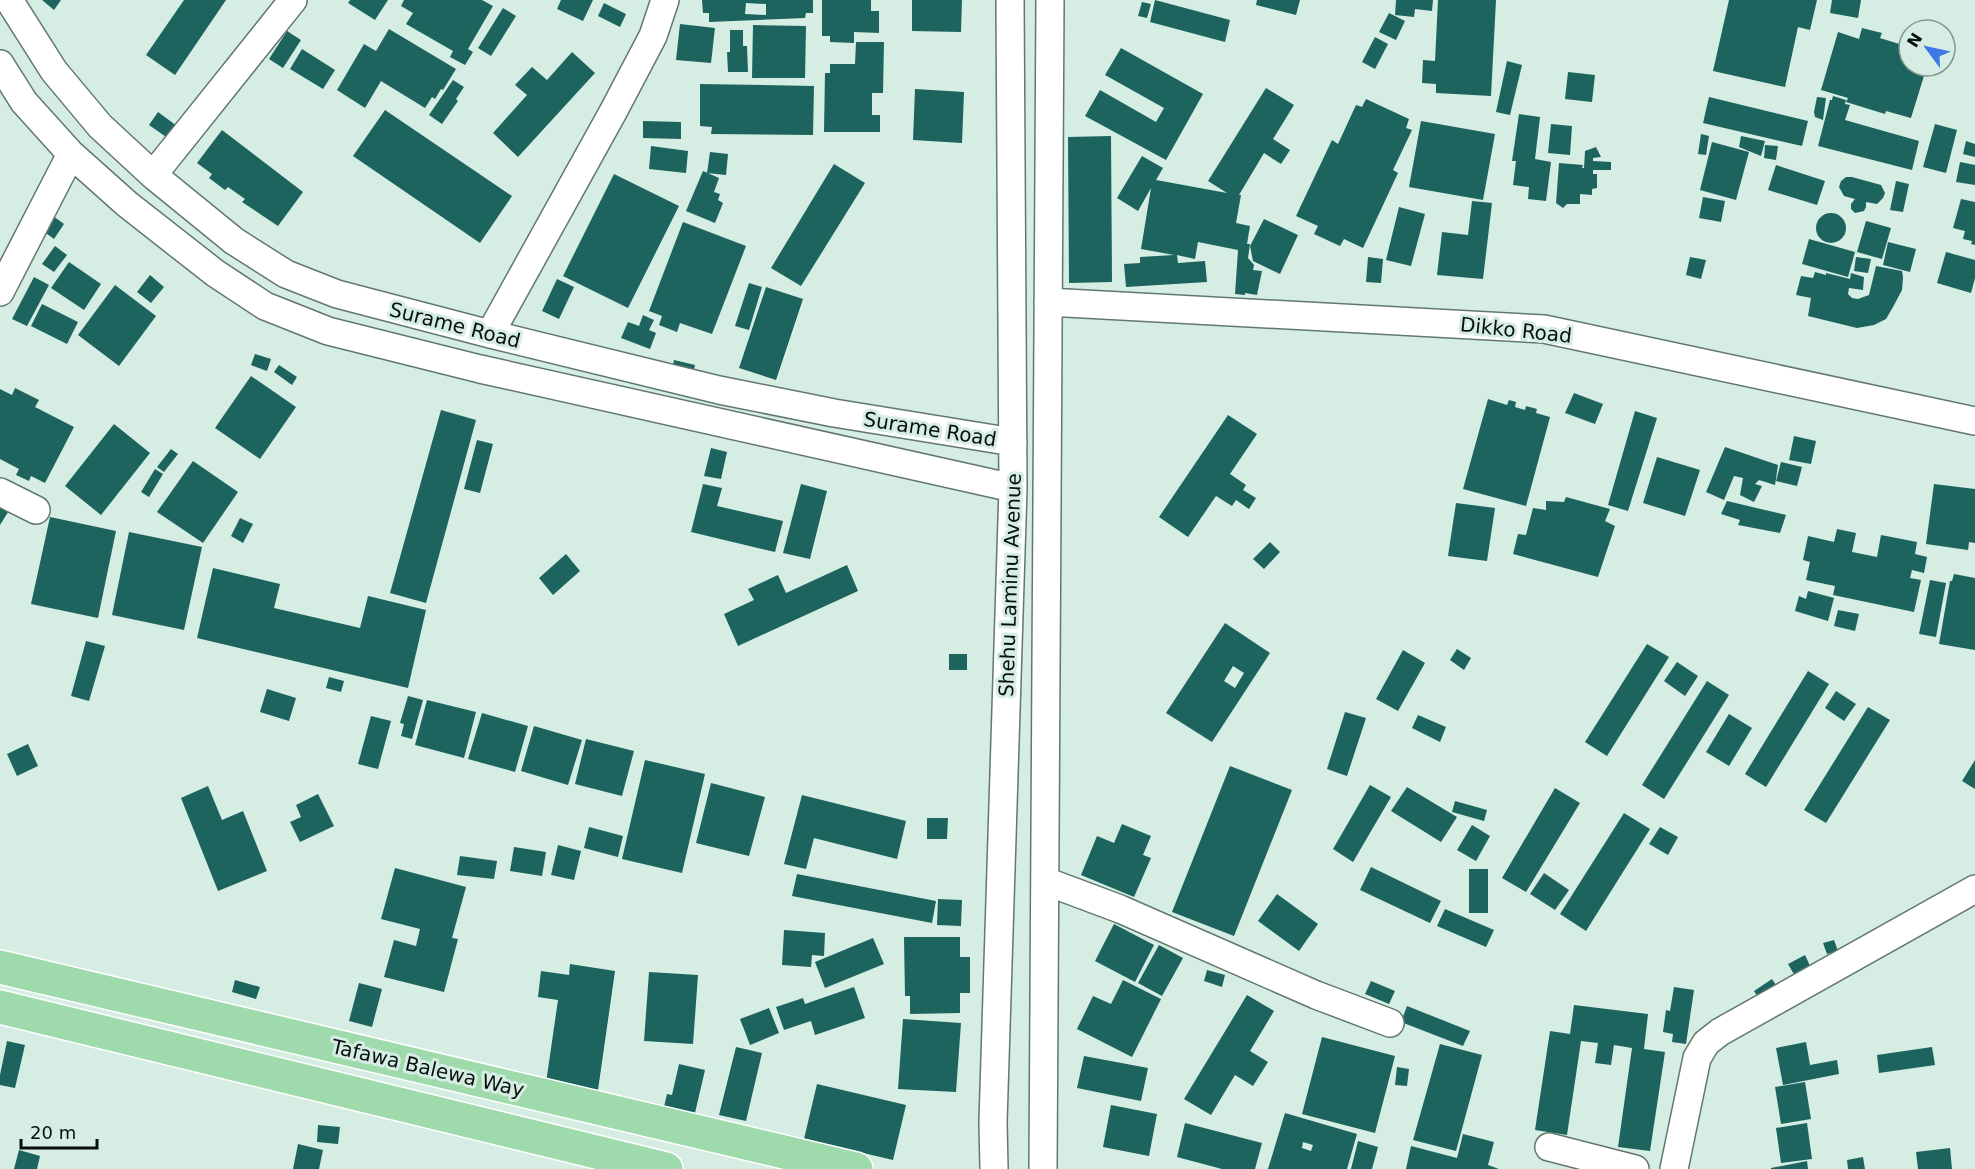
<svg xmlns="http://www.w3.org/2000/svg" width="1975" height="1169" font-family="'DejaVu Sans',sans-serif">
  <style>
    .building { fill: #1c645d; fill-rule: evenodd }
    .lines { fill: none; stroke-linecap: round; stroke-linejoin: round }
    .minor-casing { stroke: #62786f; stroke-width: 30 }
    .major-casing { stroke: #fff; stroke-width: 36 }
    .minor { stroke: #fff; stroke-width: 27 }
    .major { stroke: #9edaab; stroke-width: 33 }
    .labels { text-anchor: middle; stroke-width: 6; stroke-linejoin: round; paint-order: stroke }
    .street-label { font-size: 20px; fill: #08100d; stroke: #d5ede3 }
  </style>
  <rect width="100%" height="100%" fill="#d5ede3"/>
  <path class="building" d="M42 0H61L54 10Z
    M184 0H226L175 75 146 55Z
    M350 0H388L375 20 348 3Z
    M404 0H482L493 6 468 49 473 52 465 65 450 57 453 51 406 24 413 13 401 6Z
    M561 0H593L583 21 557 9Z
    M702 0H813V13H806L805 18 709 22V13H703ZM746 3 766 4V15L745 14Z
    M822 0H871V11H879V33L854 32V43L830 42V36H822Z
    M912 0H962L961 32 912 31Z
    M1155 0 1230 20 1225 42 1150 22Z
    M1257 0H1300L1296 15 1256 5Z
    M1396 0H1433L1432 11 1415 9 1414 17 1395 15Z
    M1438 0H1496L1491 96 1436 93V84L1422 83 1423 60 1435 61Z
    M1729 0H1817L1810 30 1798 27 1785 87 1713 71Z
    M1832 0H1861L1858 18 1830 13Z
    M1142 2 1151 4 1147 18 1138 16Z
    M604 3 626 14 620 27 598 16Z
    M503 8 516 16 491 56 478 48Z
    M1389 13 1405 21 1396 40 1379 32Z
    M680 24 715 28 711 63 676 60Z
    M753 25 806 26 805 78H752Z
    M1862 28 1882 33 1880 38 1909 47V66H1927L1911 118 1886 111 1885 114 1846 102 1848 98 1821 90 1838 32 1859 39Z
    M389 29 456 69 443 90 441 89 435 99 432 97 425 108 381 81 365 108 337 90 364 44 376 51Z
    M730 30H743V46H747L748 72H728L727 52H730Z
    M287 31 301 40 283 68 269 59Z
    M1375 37 1388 44 1375 69 1362 62Z
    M856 42H884L883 93H872V115H880V132H824L825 73H830V64H855Z
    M1121 48 1203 94 1166 160 1085 116 1100 90 1156 122 1164 108 1105 75Z
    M302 49 335 70 323 89 290 69Z
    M572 52 595 73 518 157 493 133 527 95 515 85 532 67 547 80Z
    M1507 61 1522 65 1510 115 1496 112Z
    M1568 72 1595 75 1592 102 1565 99Z
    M453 80 464 87 456 99 458 101 442 124 429 115Z
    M700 84 814 86 813 135 711 134 712 127 700 126Z
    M1266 88 1294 105 1273 139 1290 150 1281 164 1264 153 1239 195H1241L1236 223 1250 226 1247 244H1250L1248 258 1254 265 1253 270 1262 271 1257 295 1245 293V295L1235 294 1238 250 1198 242 1195 259 1177 255 1178 263 1205 261 1207 282 1126 287 1124 264 1140 263V257L1174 255 1141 249 1151 188 1138 211 1117 198 1142 156 1163 168 1156 180 1227 193 1208 181Z
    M915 89 964 92 962 143 913 140Z
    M1833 96 1846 100 1845 104 1850 105 1845 120 1919 141 1912 170 1818 146 1830 100H1832Z
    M1709 97 1808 121 1802 146 1703 123Z
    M1817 97 1826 98 1823 120 1815 117 1814 112Z
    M1366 99 1409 119 1406 128 1412 130 1393 170 1398 173 1363 248 1344 239 1340 246 1314 234 1318 226 1296 216 1332 140 1338 144 1356 105 1362 107Z
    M385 110 512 196 480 243 353 156Z
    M158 112 177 126 169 139 149 125Z
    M1519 114 1540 117 1535 159 1551 162 1546 201 1528 199 1529 187 1513 185 1516 161H1512Z
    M643 121 681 122V139L643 138Z
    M1421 121 1495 134 1483 200 1409 187Z
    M1551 124 1572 126 1570 155 1548 153Z
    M1935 124 1957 130 1946 173 1923 167Z
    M222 130 303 192 278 226 242 202 245 199 228 187 225 190 209 178 212 174 197 163Z
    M1701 134 1709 136 1706 155 1698 154Z
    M1111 136 1112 282 1069 283 1068 137Z
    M1741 136 1765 141 1761 156 1739 147Z
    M1966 141 1975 144V157L1963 154Z
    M1712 142 1749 152 1736 200 1700 190Z
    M1765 145 1778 146 1776 160 1764 158Z
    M651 146 688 151 686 173 649 169Z
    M1596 147 1601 157 1593 158V161L1611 162V170H1593V174H1597V188L1592 189V195L1580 194V204H1567L1563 208 1556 203 1559 163 1583 165 1582 168H1584L1585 151Z
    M710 152 728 154 726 175 707 173Z
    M1960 162 1975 165V185L1956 182Z
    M834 164 865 183 801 286 771 268Z
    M1776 165 1825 181 1817 205 1768 190Z
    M703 171 719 178 714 192 720 194 718 200 723 203 715 223 686 211Z
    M614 174 679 206 628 308 563 276Z
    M1846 177H1852L1881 185 1885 193 1883 198 1877 204 1866 202V207L1864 211 1855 213 1851 209V204L1855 199 1844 196 1839 187 1841 181Z
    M1896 181 1909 184 1903 212 1890 210Z
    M1703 197 1725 201 1721 222 1699 218Z
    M1961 199 1975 202V245L1971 244 1972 241 1963 239 1965 231 1953 228Z
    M1472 201 1492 203 1483 279 1437 275 1442 232 1468 235Z
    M1399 207 1425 214 1411 266 1386 260Z
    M1816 228a15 15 0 1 1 30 0a15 15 0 1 1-30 0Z
    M53 216 64 224 54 239 43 231Z
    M1264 219 1298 235 1280 274 1253 261 1250 246Z
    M1866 221 1891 228 1882 259 1857 252Z
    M683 222 746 246 712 334 680 323 677 332 659 325 662 316 649 311Z
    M1809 239 1855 252 1848 277 1802 264Z
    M1888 242 1916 249 1910 272 1883 265Z
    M55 246 67 255 54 272 42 264Z
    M1946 252 1975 260V278L1971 293 1937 283Z
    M1368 257 1383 259 1381 283 1366 282Z
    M1690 257 1706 260 1701 279 1686 275Z
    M1856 257 1871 259 1868 273 1854 271Z
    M69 262 101 284 84 310 51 288Z
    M1876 266 1902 271 1903 277 1902 290 1893 307 1886 319 1874 325 1857 328 1808 316 1811 298 1796 295 1801 276 1813 278 1815 272 1826 275V273L1850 279 1851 273 1864 277 1863 290 1849 288 1848 294 1852 298 1858 299 1869 295Z
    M150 275 164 287 151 303 137 292Z
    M34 277 49 285 27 326 12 319Z
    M557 279 574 287 559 319 542 311Z
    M749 283 762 287 749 330 735 326Z
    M115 285 156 316 119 366 78 335Z
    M766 287 803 299 776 380 739 368Z
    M42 304 78 322 67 344 31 326Z
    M643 315 654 320 649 330 656 333 650 349 621 338 628 322 639 326Z
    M255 354 271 359 267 371 251 365Z
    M674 360 695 365 692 380 671 375Z
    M279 365 297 377 292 385 274 372Z
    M251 376 296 407 260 459 215 428Z
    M15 388 39 400 35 407 74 427 45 483 31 476 29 481 16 475 19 469 0 459V389L12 395Z
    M1574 393 1603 404 1595 424 1565 413Z
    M1488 399 1507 405 1509 400 1516 402 1515 407 1525 410 1526 406 1537 409 1536 413 1550 417 1526 506 1463 489Z
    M441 410 476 420 426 603 390 593Z
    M1635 411 1657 418 1628 511 1608 505Z
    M1228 415 1257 434 1230 474 1246 485 1243 490 1256 498 1249 509 1236 500 1232 506 1216 496 1188 537 1159 517Z
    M114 424 150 453 101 515 65 486Z
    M1794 436 1816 441 1811 464 1789 460Z
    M477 440 493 444 480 493 464 489Z
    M1725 447 1778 465 1775 485 1759 480 1755 484 1762 486 1754 502 1740 495 1743 478 1734 476 1724 500 1706 492Z
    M711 448 727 452 721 479 704 476Z
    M171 449 178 454 164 472 157 467Z
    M1657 457 1700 470 1685 516 1643 503Z
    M193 461 238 492 203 543 157 512Z
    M1781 462 1802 467 1797 486 1776 481Z
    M155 469 163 474 149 497 141 492Z
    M703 484 722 488 717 506 783 521 775 552 691 532Z
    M801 484 827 491 810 559 783 553Z
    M1934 484 1975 489V543L1969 542 1968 550 1926 544Z
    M1566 497 1610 509 1605 521 1615 526 1598 577 1513 554 1518 534 1526 535 1533 508 1546 510V501L1564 502Z
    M1727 501 1786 515 1780 533 1738 525 1740 520 1721 514Z
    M0 503 10 509 0 525Z
    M1456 503 1495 508 1487 561 1448 556Z
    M50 517 116 531 98 618 31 604Z
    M240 518 253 524 243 543 231 536Z
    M1837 529 1856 533 1852 552 1877 557 1881 535 1917 542 1915 554 1927 557 1924 573 1912 570 1910 578 1921 580 1914 612 1833 595 1835 586 1806 580 1810 562 1803 560 1808 536 1834 542Z
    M129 532 202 547 184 630 112 615Z
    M1270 542 1280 552 1264 569 1253 559Z
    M566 554 580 571 553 595 539 578Z
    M847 565 858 591 738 646 724 614 754 600 748 589 778 575 786 593Z
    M213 568 280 584 274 608 360 628 368 596 426 610 408 688 197 638Z
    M1954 574 1975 578V650L1939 644 1950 581H1952Z
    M1930 580 1946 583 1936 637 1919 634Z
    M1808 591 1834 598 1828 621 1795 611 1799 596 1806 599Z
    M1838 610 1859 614 1855 631 1834 626Z
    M1225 623 1270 653 1212 742 1166 713ZM1233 666 1244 673 1235 688 1224 681Z
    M86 641 105 646 89 701 71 696Z
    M1647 644 1669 657 1607 756 1585 742Z
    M1457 649 1471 658 1464 670 1450 660Z
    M1403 650 1425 663 1398 711 1376 699Z
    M949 654H967V670H949Z
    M1677 662 1698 676 1685 696 1664 681Z
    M1808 671 1829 684 1766 787 1745 774Z
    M329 677 344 681 341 692 326 688Z
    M1707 681 1729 695 1664 799 1642 785Z
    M267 689 296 698 289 721 260 712Z
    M1836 691 1856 704 1844 721 1825 708Z
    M408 696 423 700 412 739 401 736 404 724 400 723Z
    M427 700 476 712 464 758 415 745Z
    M1868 707 1890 720 1826 823 1804 810Z
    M1345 712 1366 718 1347 776 1327 769Z
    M482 713 528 726 515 772 468 759Z
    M1729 714 1752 728 1729 766 1706 752Z
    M1418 715 1446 727 1440 742 1412 728Z
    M371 716 391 721 378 769 358 764Z
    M534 726 582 740 568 785 521 771Z
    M586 739 634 751 622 796 575 784Z
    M28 744 38 766 17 776 7 754Z
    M645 760 705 774 682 873 622 859Z
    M1975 760V789L1962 781Z
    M1230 766 1292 790 1234 936 1172 912Z
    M711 783 765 797 749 856 696 843Z
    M1370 785 1391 797 1353 862 1333 849Z
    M208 786 222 820 243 811 267 871 218 891 181 798Z
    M1407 787 1457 817 1441 842 1391 811Z
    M1555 788 1580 803 1526 892 1502 878Z
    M318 794 334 826 300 842 290 822 301 817 296 805Z
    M802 795 906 821 897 859 814 838 806 869 784 864Z
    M1455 801 1487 810 1484 821 1452 812Z
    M1624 813 1650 829 1586 931 1560 914Z
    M927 818H948L947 839H927Z
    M1122 824 1151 836 1143 855 1151 858 1134 897 1081 875 1097 836 1114 843Z
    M1472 825 1490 836 1476 861 1457 850Z
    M589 827 623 836 618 857 584 848Z
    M1660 827 1678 837 1668 855 1649 844Z
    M558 845 581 851 574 880 551 875Z
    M514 847 546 852 542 876 510 871Z
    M460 856 497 861 494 879 457 875Z
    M1371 867 1441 901 1430 923 1360 890Z
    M395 868 466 887 452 938 458 939 444 992 384 977 394 940 416 946 420 929 381 919Z
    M1469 869H1488V913H1469Z
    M1544 873 1569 890 1555 910 1530 894Z
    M797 874 936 901 932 923 792 896Z
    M1277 894 1318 924 1299 951 1258 921Z
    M938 899 962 900 961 926 937 925Z
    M1445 909 1494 930 1486 947 1437 926Z
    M1114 924 1154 945 1135 982 1095 961Z
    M784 930 825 933 824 956 812 955 811 967 782 965Z
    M904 937H960V957H970V993H960V1013L910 1014V996H905Z
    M873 938 884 964 825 988 815 962Z
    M1834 940 1838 951 1827 954 1823 943Z
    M1159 945 1183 958 1162 996 1138 983Z
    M1805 955 1811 968 1795 976 1788 964Z
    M570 964 615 971 598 1090 546 1083 558 1000 538 997 541 971 569 975Z
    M1207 970 1225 975 1222 987 1204 981Z
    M649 972 698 975 693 1044 644 1041Z
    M1772 979 1778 988 1760 1000 1754 991Z
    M235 980 260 987 256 999 232 992Z
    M1123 980 1161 999 1132 1057 1077 1029 1093 996 1111 1004Z
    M1371 981 1395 991 1389 1004 1365 994Z
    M359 983 382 989 372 1027 349 1021Z
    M854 987 865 1018 815 1035 811 1021 784 1030 776 1007 803 998 805 1004Z
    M1674 987 1694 990 1686 1044 1672 1042 1673 1034 1663 1032 1666 1010 1670 1011Z
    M1247 995 1274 1011 1250 1051 1268 1062 1253 1086 1235 1075 1211 1115 1184 1099Z
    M1574 1005 1648 1014 1644 1049 1665 1052 1650 1151 1618 1147 1632 1048 1614 1045 1611 1065 1595 1063 1598 1043 1581 1041 1567 1135 1535 1130 1550 1031 1570 1034Z
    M1407 1006 1470 1031 1463 1046 1401 1022Z
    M769 1008 779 1033 750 1045 740 1019Z
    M903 1019 961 1023 956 1092 898 1089Z
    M1322 1037 1395 1056 1375 1133 1302 1114Z
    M7 1041 25 1045 15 1088 0 1085V1075Z
    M1806 1042 1810 1065 1837 1060 1839 1074 1783 1085 1776 1048Z
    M1440 1044 1482 1055 1456 1151 1413 1140Z
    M736 1047 762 1053 746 1121 719 1115Z
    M1932 1047 1935 1065 1879 1073 1877 1055Z
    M1084 1056 1148 1068 1141 1101 1077 1088Z
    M679 1064 705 1070 695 1113 664 1107 667 1094 672 1095Z
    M1397 1067 1409 1069 1407 1086 1395 1085Z
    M1805 1082 1811 1119 1781 1124 1775 1087Z
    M817 1084 906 1105 893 1160 804 1139Z
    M1111 1105 1157 1114 1149 1156 1103 1147Z
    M1285 1113 1357 1134 1347 1169H1268ZM1303 1142 1313 1145 1311 1151 1302 1148Z
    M1185 1123 1262 1143 1255 1169H1222L1177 1157Z
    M1807 1123 1812 1159 1781 1163 1776 1128Z
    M318 1125 340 1127 338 1144 317 1142Z
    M1463 1134 1494 1142 1488 1165 1499 1169H1406L1411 1146 1457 1158Z
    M1358 1141 1378 1147 1372 1169H1351Z
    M298 1144 323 1150 319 1169H293Z
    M1950 1148 1952 1169H1918L1916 1152Z
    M19 1150 40 1156 37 1169H14Z
    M1863 1157 1865 1169H1848L1847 1160Z
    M1807 1161 1808 1169H1771V1168Z"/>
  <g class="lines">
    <g class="minor-casing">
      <path id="minor" d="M9 0 54 71 100 126 153 175 234 241 286 274 337 294 490 334 719 390 834 413 1013 442
        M0 64 24 102 71 154 127 204 215 273 265 306 328 331 480 369 1013 488
        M153 175 293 0
        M0 292 71 154
        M1048 302 1544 329 1975 421
        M490 334 613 112 653 36 665 0
        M0 492 36 510
        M1045 881 1120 909 1316 995 1390 1023
        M1549 1147 1635 1169
        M994 1169 993 1122 1013 488 1010 0
        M1043 1169 1050 0
        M1674 1169 1697 1058 1706 1043 1720 1032 1975 889"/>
    </g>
    <g class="major-casing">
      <path id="major" d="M0 967 856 1169
        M0 1007 666 1169"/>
    </g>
    <use href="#minor" class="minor"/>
    <use href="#major" class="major"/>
  </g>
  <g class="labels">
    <g class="street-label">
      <text transform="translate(455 325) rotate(14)" y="7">Surame Road</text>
      <text transform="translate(1516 330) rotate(6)" y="7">Dikko Road</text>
      <text transform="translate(930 429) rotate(9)" y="7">Surame Road</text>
      <text transform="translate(1010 585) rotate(-88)" y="7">Shehu Laminu Avenue</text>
      <text transform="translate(428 1068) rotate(13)" y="7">Tafawa Balewa Way</text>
    </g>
  </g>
  <g transform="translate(1927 48) rotate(303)"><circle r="28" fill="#d5ede3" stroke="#83958d" stroke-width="1.5"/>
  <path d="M0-4.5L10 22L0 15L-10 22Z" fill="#4077e7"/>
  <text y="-9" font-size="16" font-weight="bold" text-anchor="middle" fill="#08100d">N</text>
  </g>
  <path d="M21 1139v9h76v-9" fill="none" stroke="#08100d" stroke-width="3"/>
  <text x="30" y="1139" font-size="18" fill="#08100d" stroke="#d5ede3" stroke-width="4.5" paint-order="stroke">20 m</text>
</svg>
